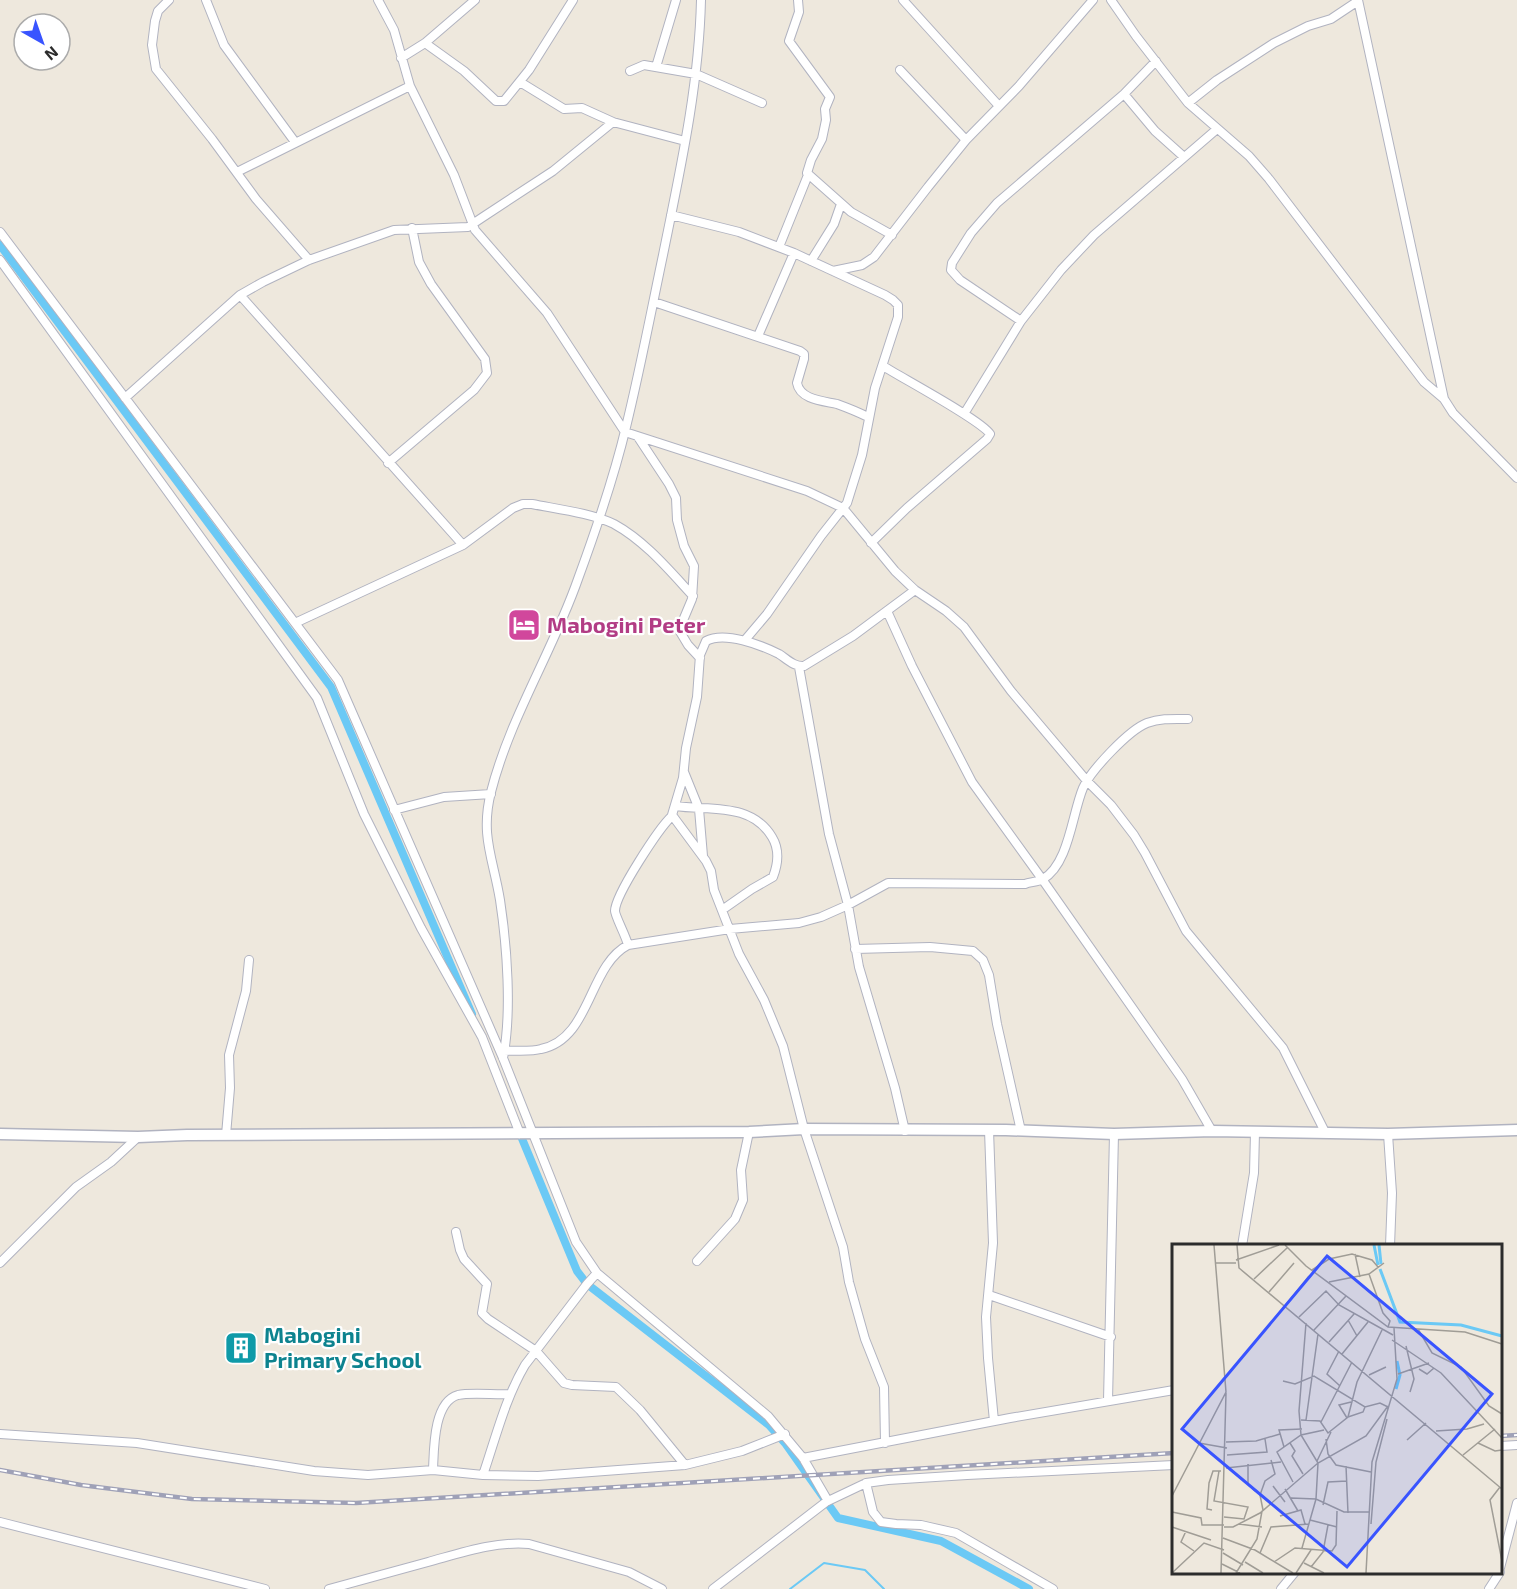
<svg xmlns="http://www.w3.org/2000/svg" width="1517" height="1589" font-family="'Exo 2',sans-serif">
  <style>
    .lines { fill: none; stroke-linecap: round; stroke-linejoin: round }
    .stream { stroke: #6bc9f5; stroke-width: 2 }
    .canal { stroke: #6bc9f5; stroke-width: 8 }
    .street-casing { stroke: #b1b3c0; stroke-width: 10 }
    .secondary-casing { stroke: #b1b3c0; stroke-width: 13 }
    .street { stroke: #fff; stroke-width: 8 }
    .secondary { stroke: #fff; stroke-width: 10 }
    .rail-casing { stroke: #9fa1b7; stroke-width: 4.5 }
    .rail { stroke: #fff; stroke-width: 2; stroke-dasharray: 7; stroke-linecap: butt }
    .labels { text-anchor: middle; stroke-width: 4.5; stroke-linejoin: round; paint-order: stroke }
    .hotel-label { font-size: 22px; font-weight: bold; fill: #b23c85; stroke: #fff; text-anchor: start }
    .culture-label { font-size: 22px; font-weight: bold; fill: #0d838f; stroke: #fff; text-anchor: start }
    .inset-river { fill: none; stroke: #6bc9f5; stroke-width: 3 }
    .inset-road { fill: none; stroke: #a09d96; stroke-width: 1.5 }
    .view { fill: #3954ff; fill-opacity: 0.15; stroke: #3954ff; stroke-width: 3 }
    .inset-edge { fill: none; stroke: #2c2c2c; stroke-width: 3 }
  </style>
  <rect width="100%" height="100%" fill="#eee8dd"/>
  <g class="lines">
    <path class="stream" d="M790 1589 824 1563 865 1570 884 1589"/>
    <path class="canal" d="M0 245 331 687 472 1014
      M518 1129 577 1271 587 1284 769 1425 785 1443 838 1518 941 1541 1029 1589"/>
    <g class="street-casing">
      <path id="street" d="M169 0 158 11 155 21 152 45 156 69 212 139 256 199 309 260
        M206 0 224 45 295 142
        M378 0 394 30 410 86 454 175 475 230 547 313 625 432 807 491 843 508 895 571 915 590 946 611 964 627 1011 691 1087 781 1111 805 1134 835 1145 853 1186 931 1283 1048 1325 1132
        M798 0 799 12 789 41 830 97 825 109 826 120 822 139 811 160 807 173 851 212 892 235
        M903 0 999 106
        M1111 0 1136 36 1188 103 1249 156 1269 179 1424 382 1444 399
        M1358 0 1444 399 1453 413 1517 478
        M425 43 464 71 496 101H504L529 70 573 0
        M401 58 425 43 475 0
        M656 67 676 0
        M900 70 966 140
        M630 71 644 65 696 74 762 103
        M520 82 564 109 582 108 613 122 685 141
        M1124 94 1155 131 1184 157
        M1188 103 1217 80 1274 43 1308 26 1331 19 1358 1
        M237 172 410 86
        M671 215 739 232 794 253 885 295 893 300 898 305V317L875 388 862 455 847 503 821 536 767 614 745 640
        M0 232 338 680 503 1058 576 1242 597 1273 768 1416 803 1458 828 1501
        M779 247 808 175
        M0 260 317 698 364 814 421 928 482 1037 520 1134
        M811 261 834 224 841 204
        M833 271 862 265 874 257 928 187 966 140 1019 86 1093 0
        M240 295 463 545
        M654 302 800 351 804 354V359L797 383C800 400 824 401 837 404 848 408 858 412 868 417
        M1021 321 960 280 951 270 952 263 971 233 997 203 1124 94 1156 61
        M758 336 794 253
        M125 398 240 295 263 282 309 260 394 230 468 227 483 217 553 171 613 122
        M964 414 1021 321 1061 270 1094 235 1217 129
        M638 437 669 484 676 498 677 520 684 546 694 566 692 599 679 630 688 645 700 658
        M388 463 474 390 487 373 485 359 431 284 419 262 412 228
        M871 543 907 508 987 439 990 434C981 420 902 378 883 366
        M887 611 912 666 972 782 1042 879 1182 1079 1212 1131
        M295 623 463 545 513 508 523 504H532C557 509 591 513 614 524 645 541 669 570 693 596
        M799 667 829 834 848 905 859 967 895 1088 905 1131
        M684 772 699 809 703 856
        M675 806C710 811 751 802 772 837 780 850 778 864 773 877L752 889 722 910
        M394 810 444 797 491 794
        M628 945C626 936 615 916 615 911 615 895 659 828 672 816
        M855 949 930 947 973 951 983 960 989 975 997 1024 1021 1131
        M504 1051C516 1050 530 1052 541 1049 591 1039 588 966 628 945L730 929 799 923 821 917 848 905 888 883 1025 884C1030 882 1038 882 1043 879 1069 864 1072 814 1083 788 1091 770 1129 730 1147 723 1161 718 1174 719 1188 719
        M503 1058C512 1013 507 946 500 900 493 858 480 835 491 792 510 717 553 651 578 579 596 530 614 477 626 427 640 370 651 312 663 255 680 171 699 86 701 0
        M989 1130 993 1243 986 1317 988 1358 994 1421
        M1388 1134 1392 1193 1390 1246
        M226 1135 230 1088 229 1055 246 991 249 960
        M456 1232 460 1250 464 1259 487 1284 482 1313 488 1319 536 1351 564 1383 572 1385 616 1387 640 1410 685 1465
        M1242 1246 1254 1173 1255 1132
        M697 1261 735 1219 743 1200 741 1170 749 1132
        M0 1263 76 1187 111 1162 138 1137
        M989 1295 1111 1337
        M1108 1401 1114 1134
        M0 1434 137 1443 314 1471 368 1475 433 1470 483 1475 538 1476 685 1465 742 1451 785 1434
        M885 1443 884 1387 865 1339 849 1282 843 1247 804 1129 783 1046 764 1000 739 954 714 890 711 871 706 861 672 815 683 778 686 748 697 697 700 655 706 641C725 631 761 645 779 654 787 659 794 667 804 666L853 636 915 590
        M1500 1446 1517 1445
        M803 1458 1010 1418 1174 1390
        M433 1470C434 1450 433 1402 458 1395 470 1392 497 1395 510 1394
        M483 1475C496 1437 505 1399 525 1365L587 1284 597 1273
        M866 1483 873 1512 881 1522 896 1524 921 1525 956 1533 1053 1589
        M0 1522 265 1589
        M1500 1568 1517 1503
        M329 1589C362 1580 395 1571 428 1562 461 1553 495 1541 529 1544L629 1572 662 1589
        M713 1589 826 1502 866 1483 888 1480 967 1475 1174 1465
        M1281 1589 1295 1572
        M1489 1589 1500 1572"/>
    </g>
    <g class="secondary-casing">
      <path id="secondary" d="M0 1134 138 1137 187 1135 749 1132 804 1129 1006 1130 1114 1134 1212 1131 1388 1134 1517 1130"/>
    </g>
    <use href="#street" class="street"/>
    <use href="#secondary" class="secondary"/>
    <g class="rail-casing">
      <path id="rail" d="M1500 1436 1517 1435
        M0 1470 81 1485 192 1499 356 1503 1174 1453"/>
    </g>
    <use href="#rail" class="rail"/>
  </g>
  <defs>
    <g id="hotel-square" transform="scale(1.725)"><rect x="-9" y="-9" width="18" height="18" rx="4" fill="#d1479c" stroke="#fff"/><path d="M-6-4.5h1.5V1H6V5H4.5V3h-9V5H-6ZM-4 0a1.8 1.8 0 1 1 3.6 0ZM.5 0V-2.5h3Q6-2.5 6 0Z" fill="#fff"/></g>
    <g id="building-square" transform="scale(1.725)"><rect x="-9" y="-9" width="18" height="18" rx="4" fill="#0f9aa8" stroke="#fff"/><path d="M-4-6H4V6H1V3H-1V6H-4ZM-2.5-4.3h1.7v1.8h-1.7ZM.8-4.3h1.7v1.8H.8ZM-2.5-1h1.7V.8h-1.7ZM.8-1h1.7V.8H.8Z" fill="#fff"/></g>
  </defs>
  <g fill-rule="evenodd">
    <use href="#hotel-square" x="524" y="625"/>
    <use href="#building-square" x="241" y="1348"/>
  </g>
  <g class="labels">
    <g class="hotel-label">
      <text x="547" y="633">Mabogini Peter</text>
    </g>
    <g class="culture-label">
      <text x="264" y="1343">Mabogini<tspan x="264" dy="25">Primary School</tspan></text>
    </g>
  </g>
  <g transform="translate(1172 1244)">
    <rect width="330" height="330" fill="#eee8dd"/>
    <path class="inset-river" d="M202 1 206 21M207 1 209 20M208 25 228 78 289 81 330 92M224 145 228 131 225 117"/>
    <path class="inset-road" d="M65 1 67 24 330 245M113 1 134 22 216 83 293 88 330 100M183 10 188 33M64 16 107 1M43 19H64M140 26 157 15 180 10 200 16 206 23M197 30 211 69 218 77 216 83M82 35 115 4M157 38 197 30 212 19M97 48 122 19M113 62 137 32M127 73 154 47 167 61 221 91M176 76 185 92M246 85 260 109 289 123 317 162 330 170M142 86 174 52M220 96 269 129 330 194M157 98 182 70M234 102 242 135 238 148M167 107 155 130 168 142M170 110 196 78M247 125 255 130 262 124M226 130 257 119M197 131 214 123M111 137 123 140 142 132 193 163 208 159 216 163M176 173 191 168 193 163M175 174 167 161 179 158M129 176 148 177 156 189 176 173 185 138 210 86M134 176 146 90M149 178 180 118M264 187 295 185 312 180M154 195 156 210 164 221 199 228M235 196 254 179M54 198 84 197 108 190M27 199 55 204M118 199 123 207 120 212 131 230M306 199 323 207 330 206M112 203 107 186 130 185M55 211 95 208 93 195M291 211 323 185M145 217 159 188M76 220V240L83 247M174 222 176 269M54 224 109 218M47 227 42 257 76 263 72 275 52 273M121 238 105 208 129 191 152 186M101 242 113 258M328 243 318 256 330 317M113 245 126 267M0 252 54 148 42 1M119 254 144 255 172 268H197M151 261 156 238 175 237M40 266 35 265 37 239 41 227H49M91 266 88 251 93 237 103 230 99 216M0 268 29 274 30 281H52M108 272 129 266 133 280M138 276 165 283M67 280 90 283M199 280 204 218 215 175M0 283 39 296M52 283H61L88 269 146 219 194 192 216 162M14 287 9 298 22 307M51 294 83 306 121 329M130 304 144 255 146 219 129 191 127 167 134 79M51 309 71 321M88 309 99 283 137 280M73 318 91 329M102 318 123 304 160 307 164 301 165 267M132 319 152 329M50 320 68 329M139 323 151 308 156 281M0 329 32 299 52 306M49 329 54 149M64 329 85 295 90 267M124 329 139 306M194 329 200 218 225 135 222 84"/>
    <path class="view" d="M155 12 320 150 175 323 10 185Z"/>
    <rect width="330" height="330" class="inset-edge"/>
  </g>
  <g transform="translate(42 42) rotate(140)"><circle r="28" fill="#ffffff" stroke="#ababab" stroke-width="1.5"/>
  <path d="M0-4.5L10 22L0 15L-10 22Z" fill="#3954ff"/>
  <text y="-9" font-size="16" font-weight="bold" text-anchor="middle" fill="#2c2c2c">N</text>
  </g>
</svg>
